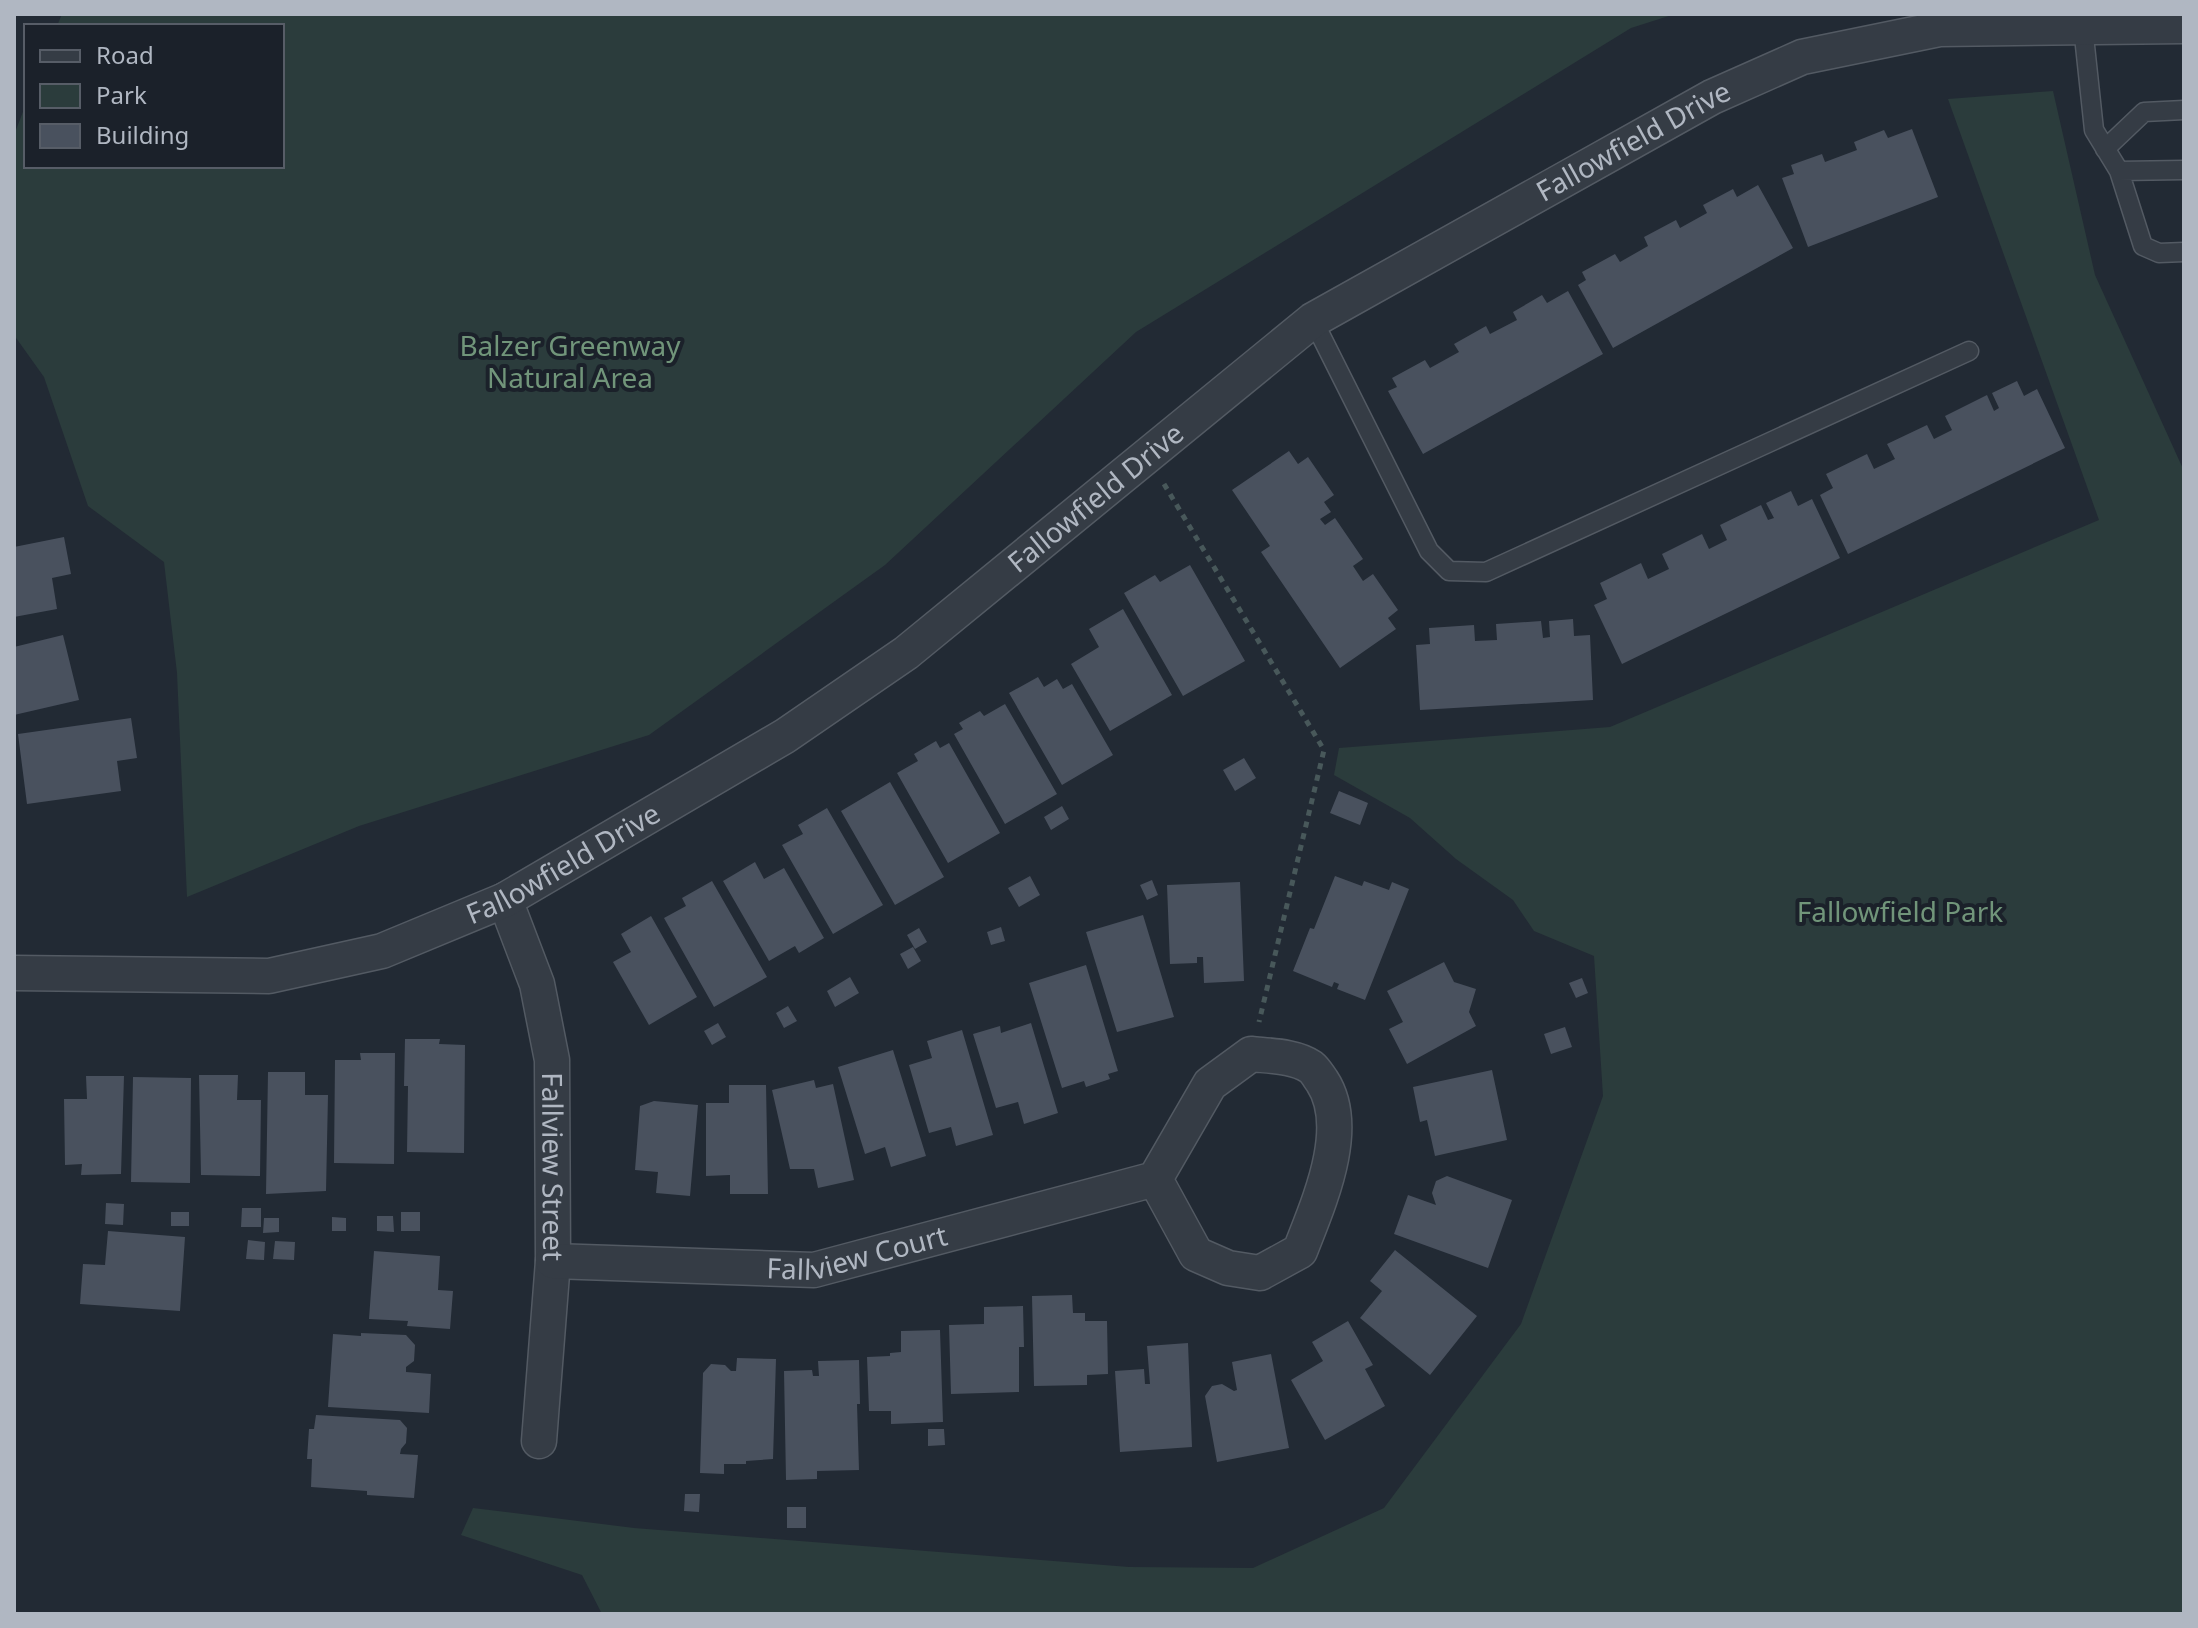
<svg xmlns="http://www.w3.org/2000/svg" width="2198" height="1628" font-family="'Noto Sans',sans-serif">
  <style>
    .green { fill: #2b3c3c }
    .building { fill: #49515e }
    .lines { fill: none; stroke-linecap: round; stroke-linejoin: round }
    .lane-casing { stroke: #535a63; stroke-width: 21 }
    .street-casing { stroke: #535a63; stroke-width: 37 }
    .path { stroke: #48585a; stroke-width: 5; stroke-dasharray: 6 6; stroke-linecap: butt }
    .lane { stroke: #353c45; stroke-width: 18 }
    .street { stroke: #353c45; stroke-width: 34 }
    .labels { text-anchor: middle; stroke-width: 8; stroke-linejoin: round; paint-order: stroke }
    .street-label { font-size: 28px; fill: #b0b7c2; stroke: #1b212a }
    .park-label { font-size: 28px; fill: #71957a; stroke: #1b212a }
  </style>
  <rect width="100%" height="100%" fill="#222a34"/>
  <path class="green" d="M62 14H1675L1631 28 1136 332 885 565 649 735 359 826 187 897 177 673 164 562 88 506 44 377 14 335V135L26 104V166H282V26H57Z
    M2053 91 2095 275 2184 471V1614H602L582 1575 461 1535 473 1508 634 1528 1129 1567 1253 1568 1384 1508 1521 1324 1603 1096 1594 956 1534 931 1513 900 1456 859 1410 818 1334 775 1339 748 1610 727 2099 520 1948 99Z"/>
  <path class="building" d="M1912 129 1938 197 1808 247 1782 178 1794 174 1791 165 1822 154 1825 162 1857 150 1854 142 1884 130 1888 138Z
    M1758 185 1793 248 1613 348 1578 285 1586 280 1582 272 1615 254 1620 262 1648 246 1644 237 1676 220 1680 228 1707 213 1703 205 1733 189 1737 197Z
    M1568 291 1603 354 1423 454 1388 391 1397 387 1392 378 1425 360 1430 368 1459 352 1454 344 1486 326 1490 334 1517 320 1513 312 1542 295 1547 303Z
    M2017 381 2024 396 2037 389 2065 448 1848 554 1820 495 1833 488 1826 474 1867 454 1874 469 1895 459 1887 444 1927 425 1934 439 1952 430 1945 416 1987 395 1994 411 1999 408 1992 393Z
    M1289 451 1298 464 1308 457 1334 495 1324 502 1331 512 1320 519 1325 525 1335 518 1363 559 1353 566 1363 581 1373 574 1398 610 1388 618 1396 629 1340 668 1261 552 1270 546 1232 490Z
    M1791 491 1798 506 1812 499 1840 558 1622 664 1594 605 1607 599 1600 583 1641 563 1648 579 1669 569 1662 554 1702 534 1709 549 1727 540 1720 525 1761 505 1768 520 1774 518 1766 503Z
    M64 537 71 574 52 578 57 609 14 617V547Z
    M1190 565 1245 661 1183 696 1124 593 1155 575 1160 582Z
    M1123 609 1172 695 1110 731 1071 664 1099 647 1089 629Z
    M1573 619 1574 636 1590 635 1593 700 1420 710 1416 645 1430 644 1429 628 1474 625 1475 641 1497 640 1496 624 1541 621 1543 638 1550 637 1549 621Z
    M63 635 79 700 14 715V647Z
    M1038 677 1044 687 1057 679 1063 689 1072 684 1113 755 1062 785 1009 693Z
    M1005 704 1057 794 1005 824 954 734 963 729 959 723 980 711 984 716Z
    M131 718 137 758 117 761 121 791 27 804 18 734Z
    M936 741 940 748 949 743 1000 833 948 863 897 773 918 761 914 754Z
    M1244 758 1256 778 1235 791 1223 770Z
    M890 782 944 877 895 905 841 811Z
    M1339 791 1368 803 1360 825 1330 813Z
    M1062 806 1069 819 1051 830 1044 817Z
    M827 808 883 905 833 934 782 845 803 834 798 825Z
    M755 862 764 879 784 868 824 938 799 953 795 946 769 961 723 881Z
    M1030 876 1040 895 1019 907 1008 888Z
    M1335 876 1362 886 1364 881 1389 890 1392 882 1409 889 1365 1000 1337 989 1339 984 1334 982 1332 987 1293 971 1310 928 1314 929Z
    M1152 880 1158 895 1147 900 1140 885Z
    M712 881 767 977 714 1007 664 918 686 906 682 898Z
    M1240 882 1244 981 1204 983 1203 957H1197V963L1170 964 1167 885Z
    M1143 915 1174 1017 1117 1032 1086 932Z
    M651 916 697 997 649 1025 613 962 631 952 621 934Z
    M1001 927 1005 941 991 945 987 932Z
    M919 928 927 942 915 949 907 935Z
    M913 947 921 961 908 969 900 954Z
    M1444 962 1454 982 1476 989 1469 1012 1476 1026 1407 1064 1389 1029 1403 1022 1387 991Z
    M1086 965 1118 1071 1108 1074 1110 1079 1086 1087 1084 1081 1062 1088 1029 983Z
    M850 977 859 993 835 1007 827 991Z
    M1582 978 1588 993 1576 998 1569 983Z
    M788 1006 797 1021 784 1028 776 1013Z
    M718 1023 726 1037 712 1045 704 1031Z
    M1031 1023 1058 1113 1024 1124 1018 1102 996 1108 973 1034 1000 1026 1001 1033Z
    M1565 1027 1572 1047 1551 1054 1544 1034Z
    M962 1030 993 1135 956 1146 951 1127 929 1133 909 1065 932 1058 927 1041Z
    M405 1039H440L439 1044 465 1045 464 1153 407 1152 408 1086H404Z
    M893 1050 926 1156 891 1167 885 1147 865 1154 838 1067Z
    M360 1053H395L394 1164 334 1163 335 1060H361Z
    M1492 1070 1507 1140 1435 1156 1427 1120 1420 1122 1413 1087Z
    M268 1072H305V1095H328L326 1191 266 1194Z
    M199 1075H238L237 1100H261L260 1176 201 1175Z
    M86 1076H124L121 1174 81 1175 82 1164 65 1165 64 1099H87Z
    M133 1077 191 1078 190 1183 131 1182Z
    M814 1080 816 1088 833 1084 854 1180 818 1188 814 1169H790L772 1090Z
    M729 1085H766L768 1194H730V1175L706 1176V1103H729Z
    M654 1101 698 1105 690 1196 656 1193 658 1172 635 1170 640 1106Z
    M1447 1176 1512 1200 1488 1268 1394 1234 1408 1195 1436 1205 1432 1193 1436 1181Z
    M106 1203 124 1204 123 1225 105 1224Z
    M242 1208H261V1227H241Z
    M171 1212H189V1226H171Z
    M401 1212H420V1231H401Z
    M377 1216H393L394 1232 377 1231Z
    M332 1217 346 1218V1231H332Z
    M264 1218H279V1232L263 1233Z
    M108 1231 185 1237 180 1311 80 1304 83 1264 105 1265Z
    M248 1240 265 1242 264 1260 246 1259Z
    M275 1241 295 1242 294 1260 273 1259Z
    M1395 1250 1477 1316 1430 1375 1360 1318 1382 1291 1370 1281Z
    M374 1251 440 1256 438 1290 453 1291 450 1329 407 1326 408 1321 369 1319Z
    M1072 1295 1073 1313H1085V1321H1107L1108 1374 1087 1375V1385L1034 1386 1032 1296Z
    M1023 1306 1024 1347H1019V1392L951 1394 949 1325 984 1324V1307Z
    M1348 1321 1373 1365 1365 1369 1385 1406 1325 1440 1291 1380 1323 1361 1312 1342Z
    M940 1330 943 1422 891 1424V1411H869L867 1357 890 1356V1353L901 1352V1331Z
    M361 1333 406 1335 415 1345 414 1361 406 1367V1372L431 1374 429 1413 328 1407 333 1334 361 1336Z
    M1188 1343 1192 1447 1120 1452 1115 1371 1144 1369 1145 1384H1150L1147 1346Z
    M1271 1354 1289 1448 1217 1462 1205 1396 1212 1386 1222 1384 1234 1391 1237 1390 1232 1362Z
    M737 1358 776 1359 773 1459 746 1461V1464H724V1474L700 1473 703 1373 711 1364 725 1365 731 1371H736Z
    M859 1360 860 1404H857L859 1470 817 1471V1479L786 1480 784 1371 812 1370 813 1376H819L818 1361Z
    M316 1415 400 1420 407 1428 406 1443 401 1449 400 1454 418 1455 414 1498 367 1495V1491L311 1487 312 1459H307L309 1429H314Z
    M928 1429H944L945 1445 928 1446Z
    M685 1494H700L699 1512 684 1511Z
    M787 1507H806V1528H787Z"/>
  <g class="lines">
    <g class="lane-casing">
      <path id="lane" d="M2083 27 2094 130 2119 171 2184 170
        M2105 149 2144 112 2184 110
        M2119 171 2143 246 2159 253 2184 252
        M1313 320 1429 551 1449 571 1486 572 1969 351"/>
    </g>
    <g class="street-casing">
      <g id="street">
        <path id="s1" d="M505 900 537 984 552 1060 553 1261 539 1441"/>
        <path id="s2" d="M14 973 269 976 382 951 505 900 785 736 906 653 1313 320 1712 97 1802 57 1939 29 2184 26"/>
        <path id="s3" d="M553 1261 814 1270 1155 1179 1210 1084 1251 1054C1270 1056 1295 1056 1311 1067 1315 1070 1319 1077 1322 1081 1353 1128 1318 1204 1300 1251L1260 1273 1228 1268 1196 1254 1155 1179"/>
      </g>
    </g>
    <path class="path" d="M1164 484 1324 750 1259 1022"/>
    <use href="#lane" class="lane"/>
    <use href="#street" class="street"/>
  </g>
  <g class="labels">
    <g class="street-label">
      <text dy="10" stroke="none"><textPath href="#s2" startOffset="1868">Fallowfield Drive</textPath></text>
      <text dy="10" stroke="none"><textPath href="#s2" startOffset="1220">Fallowfield Drive</textPath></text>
      <text dy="10" stroke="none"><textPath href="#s2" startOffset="572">Fallowfield Drive</textPath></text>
      <text dy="10" stroke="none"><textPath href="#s1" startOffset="274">Fallview Street</textPath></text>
      <text dy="10" stroke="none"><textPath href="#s3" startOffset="306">Fallview Court</textPath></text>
    </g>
    <g class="park-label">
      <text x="570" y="356">Balzer Greenway<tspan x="570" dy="32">Natural Area</tspan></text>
      <text x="1900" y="922">Fallowfield Park</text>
    </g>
  </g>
  <rect width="2198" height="1628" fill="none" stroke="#b0b7c2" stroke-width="32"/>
  <rect x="24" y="24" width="260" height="144" fill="#1b212a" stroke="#575d67" stroke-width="2"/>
  <rect x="40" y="50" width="40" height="12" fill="#353c45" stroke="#575d67" stroke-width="2"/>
  <text x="96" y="64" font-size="24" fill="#b0b7c2">Road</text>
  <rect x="40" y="84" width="40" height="24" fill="#2b3c3c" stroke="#575d67" stroke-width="2"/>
  <text x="96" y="104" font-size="24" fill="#b0b7c2">Park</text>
  <rect x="40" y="124" width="40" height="24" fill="#49515e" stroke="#575d67" stroke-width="2"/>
  <text x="96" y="144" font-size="24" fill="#b0b7c2">Building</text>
</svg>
